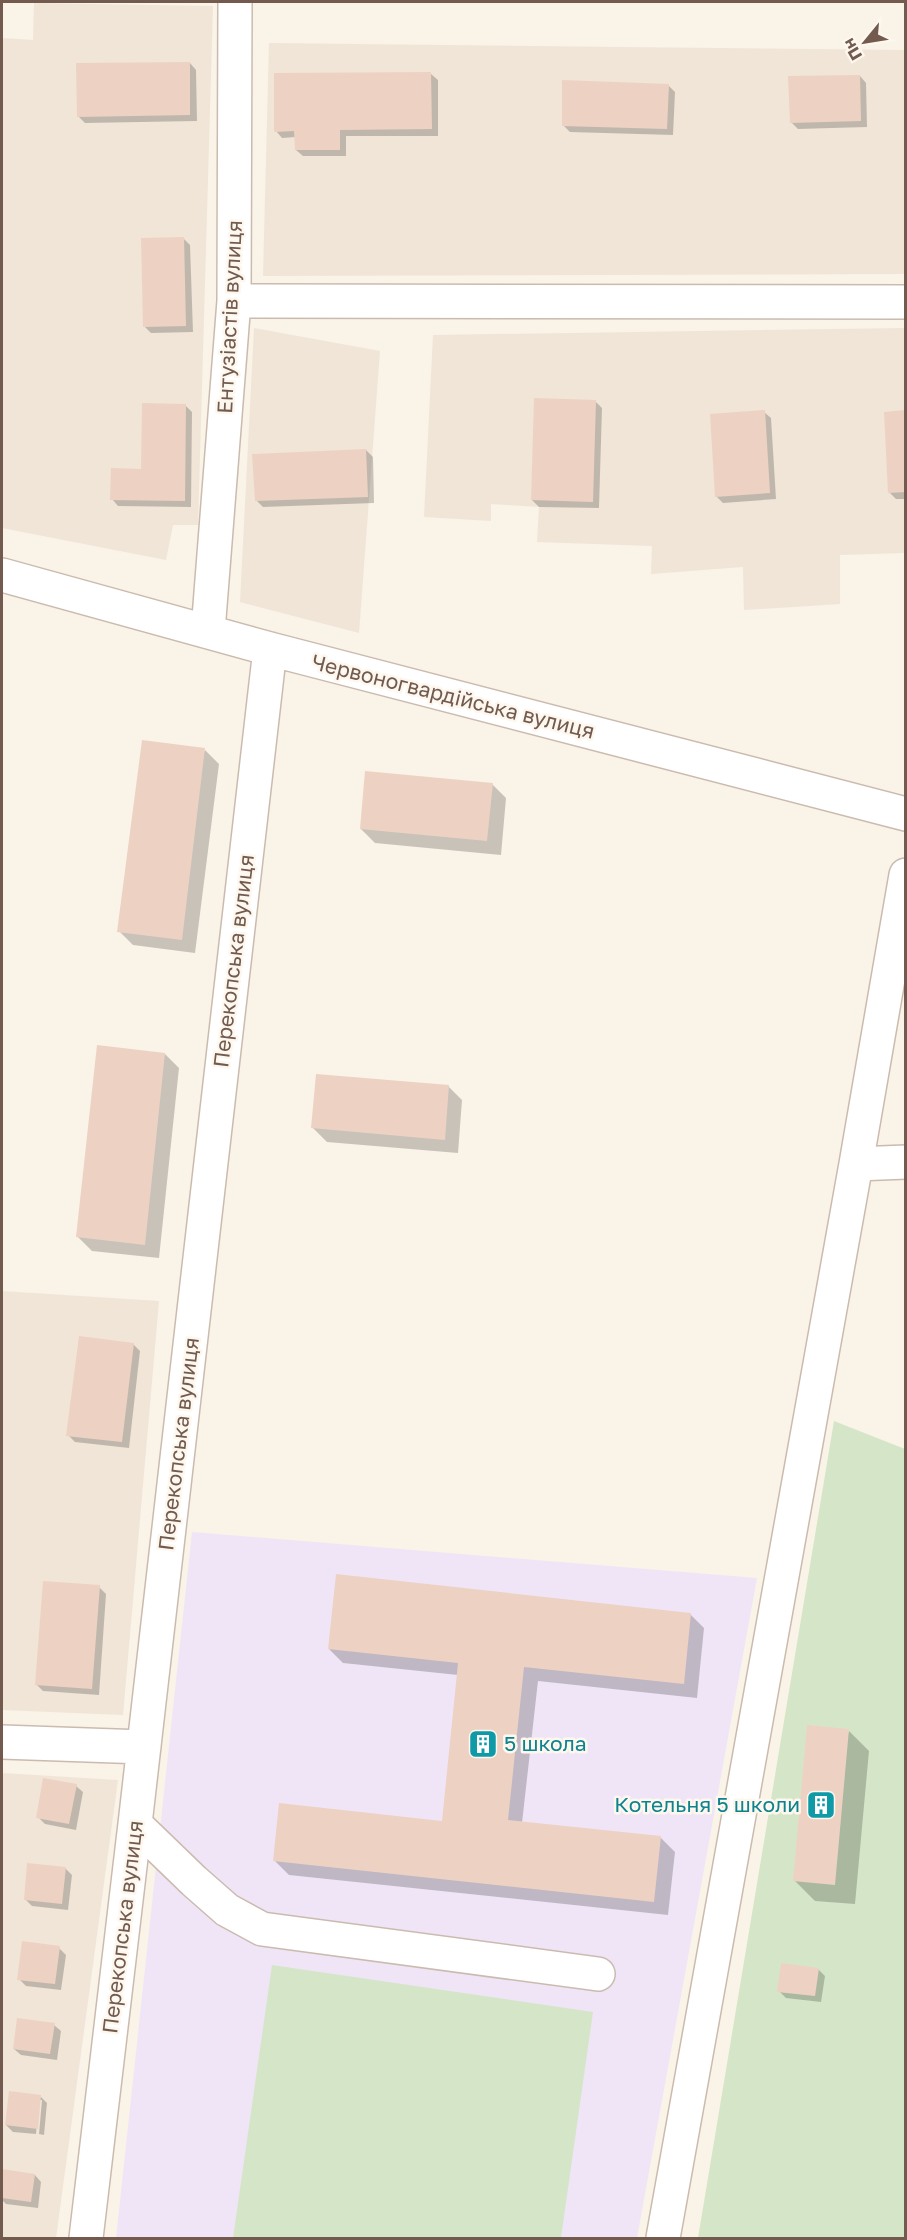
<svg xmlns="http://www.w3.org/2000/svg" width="907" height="2240" font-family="'Golos Text',sans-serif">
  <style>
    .residential { fill: #f1e5d7 }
    .education { fill: #f0e5f7 }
    .green { fill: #d5e6c8 }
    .shadow { fill: #0003 }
    .building { fill: #edd2c3 }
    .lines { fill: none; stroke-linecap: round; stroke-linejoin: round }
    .minor-casing { stroke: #cbbbaf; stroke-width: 36 }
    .minor { stroke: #fff; stroke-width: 33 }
    .labels { text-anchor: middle; stroke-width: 5; stroke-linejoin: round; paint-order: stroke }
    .street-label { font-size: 21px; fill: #725a4f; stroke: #fdf7ee }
    .culture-label { font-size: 21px; fill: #0d838f; stroke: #fdf7ee; text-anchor: start }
  </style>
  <rect width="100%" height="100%" fill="#faf3e8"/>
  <path class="residential" d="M34 3 213 6 198 525H173L166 560 2 528V38L33 40Z
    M269 43 905 50V274L263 276Z
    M254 328 380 351 359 633 240 602Z
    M905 328V553L840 555V604L744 610 743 567 651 574 652 546 537 542 539 507 491 504V521L424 517 433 335Z
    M2 1291 159 1301 123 1715 2 1710Z
    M2 1773 118 1780 56 2238H2Z"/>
  <path class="education" d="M192 1532 757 1578 637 2238H116Z"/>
  <path class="green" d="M834 1421 905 1449V2238H698Z
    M272 1965 593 2012 561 2238H233Z"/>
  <path class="shadow" d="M190 63 196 70 197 121 85 123 78 116Z
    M431 74 438 80V136H346V156H303L296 150V137L282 138 276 131Z
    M860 76 866 83 867 127 798 129 791 122Z
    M668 85 675 92 673 135 570 132 563 125Z
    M183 238 190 245 193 332 151 333 144 326Z
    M595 401 602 408 599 508 539 507 532 500Z
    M186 406 192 412 191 507 118 506 112 499 142 470Z
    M764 412 771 418 776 499 723 503 716 496Z
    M906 412V499H896L889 492Z
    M366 450 373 457 374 503 263 507 256 500Z
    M205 750 219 764 195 953 133 945 119 931Z
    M492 784 506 798 501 855 375 843 361 829Z
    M165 1054 179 1068 159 1258 92 1251 78 1237Z
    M448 1086 462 1100 458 1153 327 1142 313 1128Z
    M133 1344 140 1351 129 1448 75 1442 68 1435Z
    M99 1587 106 1594 99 1695 43 1691 36 1684Z
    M690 1614 704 1628 697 1698 538 1681 522 1823 661 1838 675 1852 668 1915 289 1875 275 1861 443 1822 458 1675 343 1663 329 1649Z
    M849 1731 869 1751 855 1904 815 1901 794 1880Z
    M76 1786 83 1792 76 1830 45 1824 38 1817Z
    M65 1868 72 1875 68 1910 32 1906 26 1900Z
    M59 1948 66 1955 61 1990 26 1986 19 1979Z
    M818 1969 825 1976 821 2002 786 1998 779 1991Z
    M54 2025 61 2031 57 2060 21 2055 14 2049Z
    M41 2097 47 2103 44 2135 39 2134 42 2100H39L36 2134 13 2132 6 2125Z
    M3 2171 35 2175 41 2182 38 2208 6 2204 2 2200Z"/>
  <path class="building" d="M190 62V115L77 117 76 63Z
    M431 72 432 129 340 130V150H295L294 131 274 132V73Z
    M860 75 861 121 790 123 788 76Z
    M562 80 669 84 667 129 562 126Z
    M184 237 186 326 143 327 141 238Z
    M534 398 596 400 593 502 531 500Z
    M142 403 186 404 185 501 110 500 111 468 141 469Z
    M765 410 770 493 715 497 710 414Z
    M906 410V492L888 493 884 412Z
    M366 449 368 497 255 501 252 454Z
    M142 740 205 748 182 940 117 932Z
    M365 771 493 783 487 841 360 829Z
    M97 1045 165 1053 145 1245 76 1237Z
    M316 1074 449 1085 445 1140 311 1128Z
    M79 1336 134 1343 122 1442 66 1436Z
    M336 1574 691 1613 684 1684 524 1667 508 1820 661 1836 654 1902 273 1861 279 1803 442 1821 458 1663 328 1649Z
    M43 1581 100 1585 92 1689 35 1685Z
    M807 1725 849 1729 835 1885 793 1881Z
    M43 1778 77 1784 69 1824 36 1818Z
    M27 1863 66 1867 62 1904 24 1900Z
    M22 1941 60 1946 55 1984 17 1980Z
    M781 1963 819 1968 815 1996 777 1992Z
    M17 2018 55 2023 50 2054 13 2049Z
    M9 2091 41 2095 38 2129 5 2125Z
    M2 2169 35 2174 31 2202 2 2198Z"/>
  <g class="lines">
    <g class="minor-casing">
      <path id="minor" d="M234 301 906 302
        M2 575 270 649 906 814
        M208 631 234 301 235 2
        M856 1164 906 1162
        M2 1742 144 1747
        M135 1824 194 1881 227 1910 262 1929 598 1974
        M86 2238 135 1824 270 649
        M663 2238 856 1164 906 875"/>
    </g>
    <use href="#minor" class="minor"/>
  </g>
  <defs>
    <g id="building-square" transform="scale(1.5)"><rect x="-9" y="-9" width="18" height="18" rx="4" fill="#0f9aa8" stroke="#fdf7ee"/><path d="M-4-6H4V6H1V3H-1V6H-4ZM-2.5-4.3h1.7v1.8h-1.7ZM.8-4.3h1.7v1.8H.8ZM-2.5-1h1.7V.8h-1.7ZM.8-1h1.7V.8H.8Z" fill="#fff"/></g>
  </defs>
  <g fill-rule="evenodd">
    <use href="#building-square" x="483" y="1744"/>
    <use href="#building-square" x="821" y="1805"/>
  </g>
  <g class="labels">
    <g class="street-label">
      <text transform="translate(230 317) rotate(-87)" y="7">Ентузіастів вулиця</text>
      <text transform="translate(453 697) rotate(14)" y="7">Червоногвардійська вулиця</text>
      <text transform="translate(234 961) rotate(-83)" y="7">Перекопська вулиця</text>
      <text transform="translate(179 1444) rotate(-83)" y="7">Перекопська вулиця</text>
      <text transform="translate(123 1927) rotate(-83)" y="7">Перекопська вулиця</text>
    </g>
    <g class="culture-label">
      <text x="504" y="1751">5 школа</text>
      <text x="800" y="1812" text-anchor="end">Котельня 5 школи</text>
    </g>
  </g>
  <rect width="907" height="2240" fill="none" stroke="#725a4f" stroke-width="6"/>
  <g transform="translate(865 42) rotate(240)" stroke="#fdf7ee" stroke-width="4.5" paint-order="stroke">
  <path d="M0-4.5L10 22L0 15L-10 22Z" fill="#725a4f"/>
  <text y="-9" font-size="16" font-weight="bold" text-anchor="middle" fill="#725a4f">Пн</text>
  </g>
</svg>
